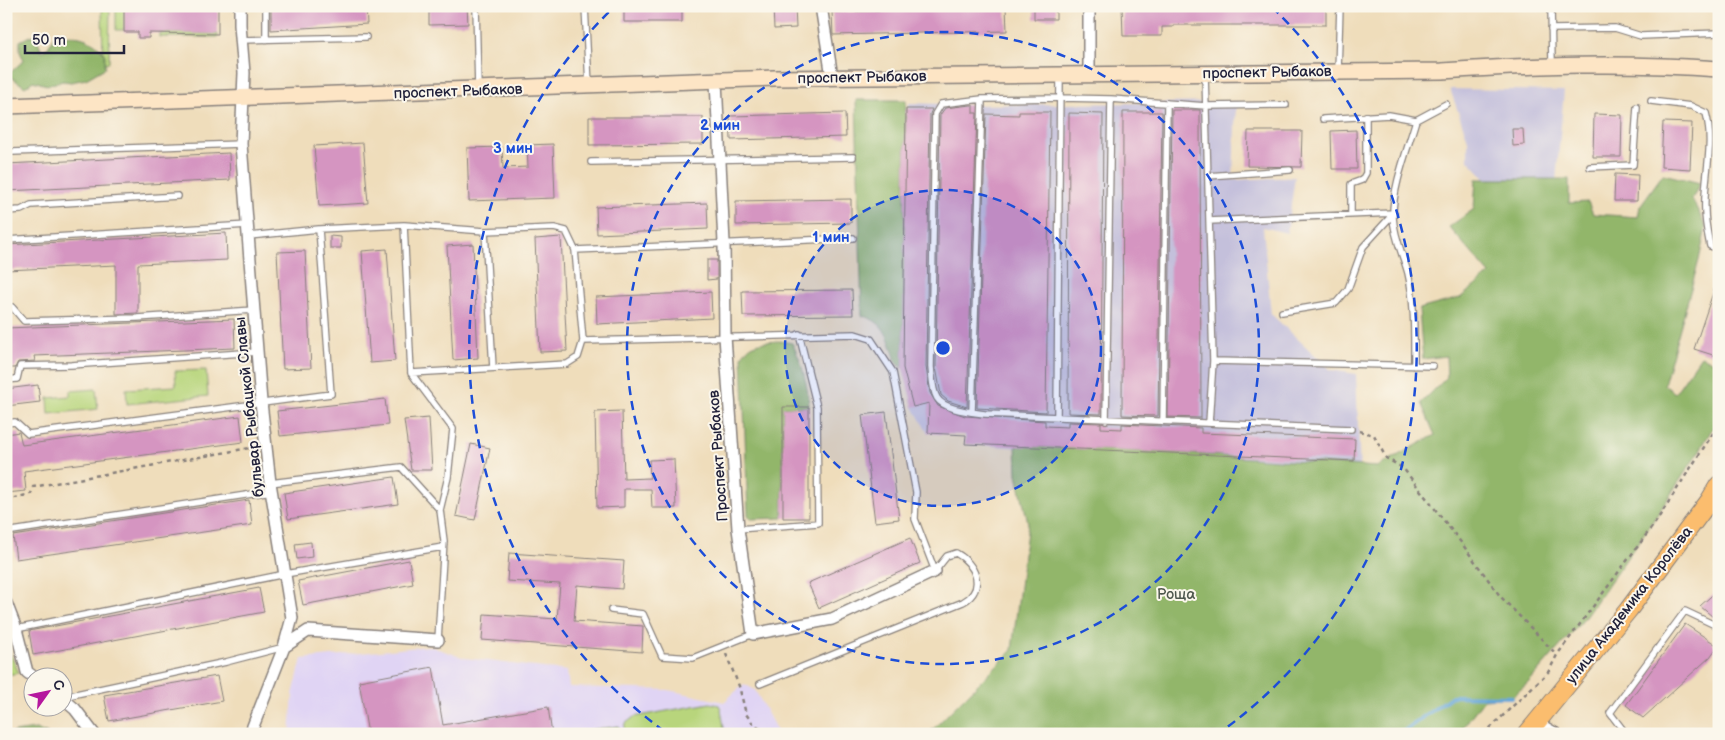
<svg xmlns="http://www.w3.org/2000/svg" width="1725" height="740" font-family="'Balsamiq Sans',sans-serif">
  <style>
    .built { fill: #e0d4f4 }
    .industrial { fill: #c4c0db }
    .green { fill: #b8d57b; stroke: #6d7c5b }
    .forest { fill: #92b66b; stroke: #5a6c53 }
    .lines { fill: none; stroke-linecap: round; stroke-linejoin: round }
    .stream { stroke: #67a8db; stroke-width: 4 }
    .building { fill: #d595c1 }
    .lane-casing { stroke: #88807b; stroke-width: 8 }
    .street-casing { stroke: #88807b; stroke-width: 14 }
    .secondary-casing { stroke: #88807b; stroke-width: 18 }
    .primary-casing { stroke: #88807b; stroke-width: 20 }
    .path { stroke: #88807b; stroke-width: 2.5; stroke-dasharray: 4 4; stroke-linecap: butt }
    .lane { stroke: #fff; stroke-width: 5.5 }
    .street { stroke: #fff; stroke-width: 11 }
    .secondary { stroke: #fde5c5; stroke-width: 15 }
    .primary { stroke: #fbbd6e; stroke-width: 18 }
    .ring { fill: none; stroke: #1d4ed8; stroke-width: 2.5; stroke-dasharray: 9 6 }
    .labels { text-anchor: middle; stroke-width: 4; stroke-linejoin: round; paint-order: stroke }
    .street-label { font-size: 15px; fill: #22223b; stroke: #fbf7ec }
    .park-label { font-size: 15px; fill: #4f584e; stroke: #fbf7ec }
    .centre { fill: #1d4ed8; stroke: #fbf7ec; stroke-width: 2.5 }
    .ring-label { font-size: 15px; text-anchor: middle; font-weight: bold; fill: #1d4ed8; stroke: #fbf7ec; stroke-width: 4; stroke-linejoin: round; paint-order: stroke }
  </style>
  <rect width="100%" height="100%" fill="#fbf7ec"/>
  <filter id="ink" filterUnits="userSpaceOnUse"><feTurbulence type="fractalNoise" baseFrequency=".02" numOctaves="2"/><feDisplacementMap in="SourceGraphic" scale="10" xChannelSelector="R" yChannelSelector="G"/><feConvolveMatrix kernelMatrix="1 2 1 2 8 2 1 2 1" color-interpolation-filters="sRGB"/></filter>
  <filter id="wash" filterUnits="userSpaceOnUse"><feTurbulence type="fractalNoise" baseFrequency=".0096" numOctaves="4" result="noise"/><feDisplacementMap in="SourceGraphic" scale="20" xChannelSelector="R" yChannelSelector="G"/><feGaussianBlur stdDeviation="1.12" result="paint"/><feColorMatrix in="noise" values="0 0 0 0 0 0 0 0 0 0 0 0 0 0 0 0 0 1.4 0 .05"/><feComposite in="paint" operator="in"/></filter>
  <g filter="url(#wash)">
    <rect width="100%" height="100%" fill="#efddbb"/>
    <path class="built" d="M429 646 465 658 567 671 569 687 668 690 724 702 744 684 755 690 778 733 290 734 293 694 302 659Z"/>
    <path class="industrial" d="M1450 89 1564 91 1556 181 1486 179 1468 160V140Z
      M1236 102 1233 180 1295 177 1287 233 1263 227 1271 314 1331 370 1356 374 1360 472 965 444V435L928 433 913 407 903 368 909 103 973 105Z"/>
    <path class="green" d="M102 6H110L109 63H103Z
      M116 6H127L124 30H116Z
      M160 33 218 34V37H160Z
      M206 370 208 396 127 404 126 389 176 386 175 371Z
      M96 389 98 409 49 414 48 398 70 396V391Z
      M6 644 19 673 6 675Z
      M710 703 719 705 721 709 725 734H623L625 724 634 717Z
      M619 726 620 734H589V730Z"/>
    <path class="forest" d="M32 35 37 39 42 51 48 48 54 36C75 34 94 37 105 55V68L86 79 71 82 63 81 47 85 33 81 25 87 11 77 10 73 24 60 20 52V41Z
      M856 100H906L903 368 897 364C890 343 887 321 862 316Z
      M1663 174 1700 183 1692 199 1706 227 1699 260 1664 385 1675 393 1701 356 1719 365V417L1700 450 1653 521 1583 620 1528 683 1512 697 1484 699 1458 734H928L1012 650 1028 523 1017 475 1016 446 1177 453 1377 467 1435 435 1421 403 1447 377 1446 356 1423 359 1419 309 1460 298 1490 274 1449 227 1474 209 1476 179H1569V203L1588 202 1593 214 1638 217 1640 206Z
      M781 341 792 343C802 362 808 385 809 407H783V518L751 519 748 515 742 356C751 341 765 342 781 341Z
      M36 729 48 734H12L14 732Z"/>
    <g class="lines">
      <path class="stream" d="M1400 734 1452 696 1512 697"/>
    </g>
    <g id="blocks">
      <path class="building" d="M124 6 218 7V34L149 33V38H138V32H124Z
        M271 6H366L367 24 271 30Z
        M429 6H467L468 24 429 25Z
        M624 6H682V22H624Z
        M773 6H795L796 28 774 29Z
        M1034 6H1056V19H1034Z
        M1122 6H1326V25H1173V27H1162V36H1123Z
        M1006 7 1007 31 833 35 832 12Z
        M971 105H973V113H977L967 407 948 401 941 395 936 367 940 115 945 108Z
        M906 109H932L930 114 926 367 930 393 938 406 965 416 1045 421V426L1068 427V422L1101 423V428L1122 429V424L1201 428V433L1355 439 1354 461 965 444 966 435 928 433 929 403 913 407 903 368Z
        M1172 110H1200L1201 418 1168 417Z
        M1019 112H1050L1046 412 977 408 986 114 1019 115Z
        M1123 112H1162L1158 416 1122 415Z
        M845 113 846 137 731 140 730 116Z
        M1069 113 1103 114 1101 414 1068 413Z
        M1594 114 1622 115 1621 157H1593Z
        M589 117H703V144L589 145Z
        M1663 122 1692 123 1690 169 1661 167Z
        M1512 129H1523L1524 145 1513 146Z
        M1356 130 1357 169H1332L1331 131Z
        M1248 131H1302L1301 167 1247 166Z
        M363 143 368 203 319 206 314 146Z
        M553 144 555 198 469 201 467 148 502 147 503 168 528 167 527 145Z
        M229 153 230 180 6 191V164Z
        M1615 174 1638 175 1637 201H1614Z
        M851 199V223L736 225V201Z
        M707 203 708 229 597 234 596 207Z
        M226 233 227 260 138 264V313L116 314V265L6 270V245Z
        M330 236 341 237V248H330Z
        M561 237 567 351 540 352 535 239Z
        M473 244 478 358 453 360 447 246Z
        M387 249 395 361 370 363 362 251Z
        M305 251 311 368 283 369 277 252Z
        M707 260H717V279L707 280Z
        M1717 281H1719V357L1694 349Z
        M852 290 853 315 743 316 742 291Z
        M711 292 712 318 597 324 596 297Z
        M234 319 235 348 34 356 35 361 18 362 15 368H6V328Z
        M38 385 40 402 6 406V389Z
        M385 399 388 425 280 436 277 411Z
        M783 407H809V518H783Z
        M622 411 624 479 650 478 649 460 674 459 676 508H652L651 489H624V507L597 508 595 412Z
        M886 412 899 519 875 522 862 415Z
        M240 416 243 442 24 471 26 491 6 493V434L19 432 22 445Z
        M429 418 432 470H411L404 420Z
        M471 444 490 448 475 520 456 516Z
        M394 477 398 504 288 519 284 493Z
        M249 500 252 525 16 559 13 536Z
        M910 538 920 563 819 608 808 583Z
        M311 542 312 557 297 559 295 544Z
        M509 553 624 561 622 589 577 585 574 621 643 626 642 652 482 640 484 614 557 619 560 584 507 581Z
        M409 560 413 584 303 605 298 581Z
        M259 588 264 612 33 655 29 631Z
        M1719 589V622L1700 606Z
        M1685 624 1718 646 1710 657 1643 718 1626 705Z
        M433 667 443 725 548 707 552 734H368L359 681Z
        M217 676 222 701 109 721 104 695Z"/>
    </g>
  </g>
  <g filter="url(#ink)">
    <use href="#blocks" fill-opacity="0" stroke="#88807b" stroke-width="1"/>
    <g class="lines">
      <g class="lane-casing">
        <path id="lane" d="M266 6V40
          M476 6 478 89
          M585 6 589 85
          M1551 6 1552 64
          M1551 29 1615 28 1641 36 1719 33
          M241 40 366 37
          M1338 71 1340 6
          M1205 75 1213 361 1209 423
          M1651 101 1691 106 1706 113C1715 146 1703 178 1705 211 1705 223 1708 235 1710 246L1719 249
          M1286 105 1206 106 1111 99 1060 98 982 99 941 104 935 114 931 367C932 376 932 390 937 398 944 410 972 412 985 414L1351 429
          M1323 119 1389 115 1416 120
          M12 152 241 144
          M591 162 853 157
          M1590 167 1633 165 1637 107
          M1208 176 1290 170
          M6 211 21 210 31 205 178 196
          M1351 215V184L1362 180 1366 173V116
          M1209 221 1394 213
          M404 225 411 373 567 364 578 357 583 341 855 334 871 339 893 372 916 492 915 519 935 571
          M485 231 493 368
          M249 236 319 229 404 225 485 231 554 228 566 231 575 250
          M6 240 248 225
          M6 308 12 307 24 321 137 318 254 310
          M1282 312 1336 303 1348 289 1363 247 1394 213
          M583 341 575 250 853 238
          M1213 361 1433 366
          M1414 366C1414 336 1415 303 1408 273 1403 255 1394 237 1393 217 1392 188 1408 148 1416 120L1446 104
          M411 373 453 429 448 477 440 510 444 541 438 640
          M6 380 17 379 20 366 71 365 257 352
          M972 412 982 99
          M1057 417 1060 77
          M1106 420 1111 99
          M1163 421 1167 103
          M6 423 15 422 28 434 331 394 319 229
          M270 483 401 467 440 510
          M738 529 818 523 817 407 799 334
          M6 532 272 491
          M611 610 643 614 662 656 693 658 753 634
          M16 629 285 574 443 547
          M760 684 963 602C987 589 975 563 956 553L947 556 935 571
          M62 697 226 662 284 647
          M1622 734 1623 730 1610 713 1685 611 1719 627"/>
      </g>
      <g class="street-casing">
        <path id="street" d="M240 6V25L244 73 241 144 261 402 270 483 292 618 284 647 250 734
          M821 6 832 77
          M1089 74V6
          M716 81 724 243 725 336 738 529 753 634 832 619 935 571
          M6 603 16 629 27 672 35 678
          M284 647 308 631 438 640
          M62 698 75 709 94 734
          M1537 723 1556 734"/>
      </g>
      <g class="secondary-casing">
        <path id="secondary" d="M6 106 774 78 1442 71C1535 65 1626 62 1719 69"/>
      </g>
      <g class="primary-casing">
        <path id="primary" d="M1527 734 1629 609 1710 500 1719 485"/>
      </g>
      <path class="path" d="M1359 431 1374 435 1386 458 1403 468 1463 545 1500 596 1557 655
        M6 500 31 494 33 487 255 447
        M726 654 739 686 746 714 754 725 768 734
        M1484 734 1549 671 1557 655 1655 523 1719 424"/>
      <use href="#lane" class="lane"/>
      <use href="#street" class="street"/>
      <use href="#secondary" class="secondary"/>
      <use href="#primary" class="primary"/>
    </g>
  </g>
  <circle cx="943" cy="348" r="158" fill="#1d4ed8" fill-opacity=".12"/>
  <g class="ring">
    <circle cx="943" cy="348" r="158"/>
    <circle cx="943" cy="348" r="316"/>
    <path d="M664 731A474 474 0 0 1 614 7M1272 7A474 474 0 0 1 1222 731"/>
  </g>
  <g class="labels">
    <g class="street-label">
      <text transform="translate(1267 72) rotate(-1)" y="5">проспект Рыбаков</text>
      <text transform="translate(862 77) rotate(-1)" y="5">проспект Рыбаков</text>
      <text transform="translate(458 91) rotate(-2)" y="5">проспект Рыбаков</text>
      <text transform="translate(249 407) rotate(-96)" y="5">бульвар Рыбацкой Славы</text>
      <text transform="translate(718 456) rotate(-94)" y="5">Проспект Рыбаков</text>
      <text transform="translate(1629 605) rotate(-52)" y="5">улица Академика Королёва</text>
    </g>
    <g class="park-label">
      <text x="1176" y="599">Роща</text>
    </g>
  </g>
  <circle cx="943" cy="348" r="8" class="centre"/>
  <g class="ring-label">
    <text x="720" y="130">2 мин</text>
    <text x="513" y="153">3 мин</text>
    <text x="831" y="242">1 мин</text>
  </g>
  <rect width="1725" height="740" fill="none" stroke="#fbf7ec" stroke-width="25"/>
  <g transform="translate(48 692) rotate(57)"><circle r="24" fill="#fbf7ec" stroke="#a4a2a5"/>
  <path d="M0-4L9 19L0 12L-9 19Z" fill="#b5179e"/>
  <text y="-8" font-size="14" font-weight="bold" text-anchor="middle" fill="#22223b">С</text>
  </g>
  <path d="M25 45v8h99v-8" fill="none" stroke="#22223b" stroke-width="2.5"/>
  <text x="32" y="45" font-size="15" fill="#22223b" stroke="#fbf7ec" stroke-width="4" paint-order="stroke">50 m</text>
</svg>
